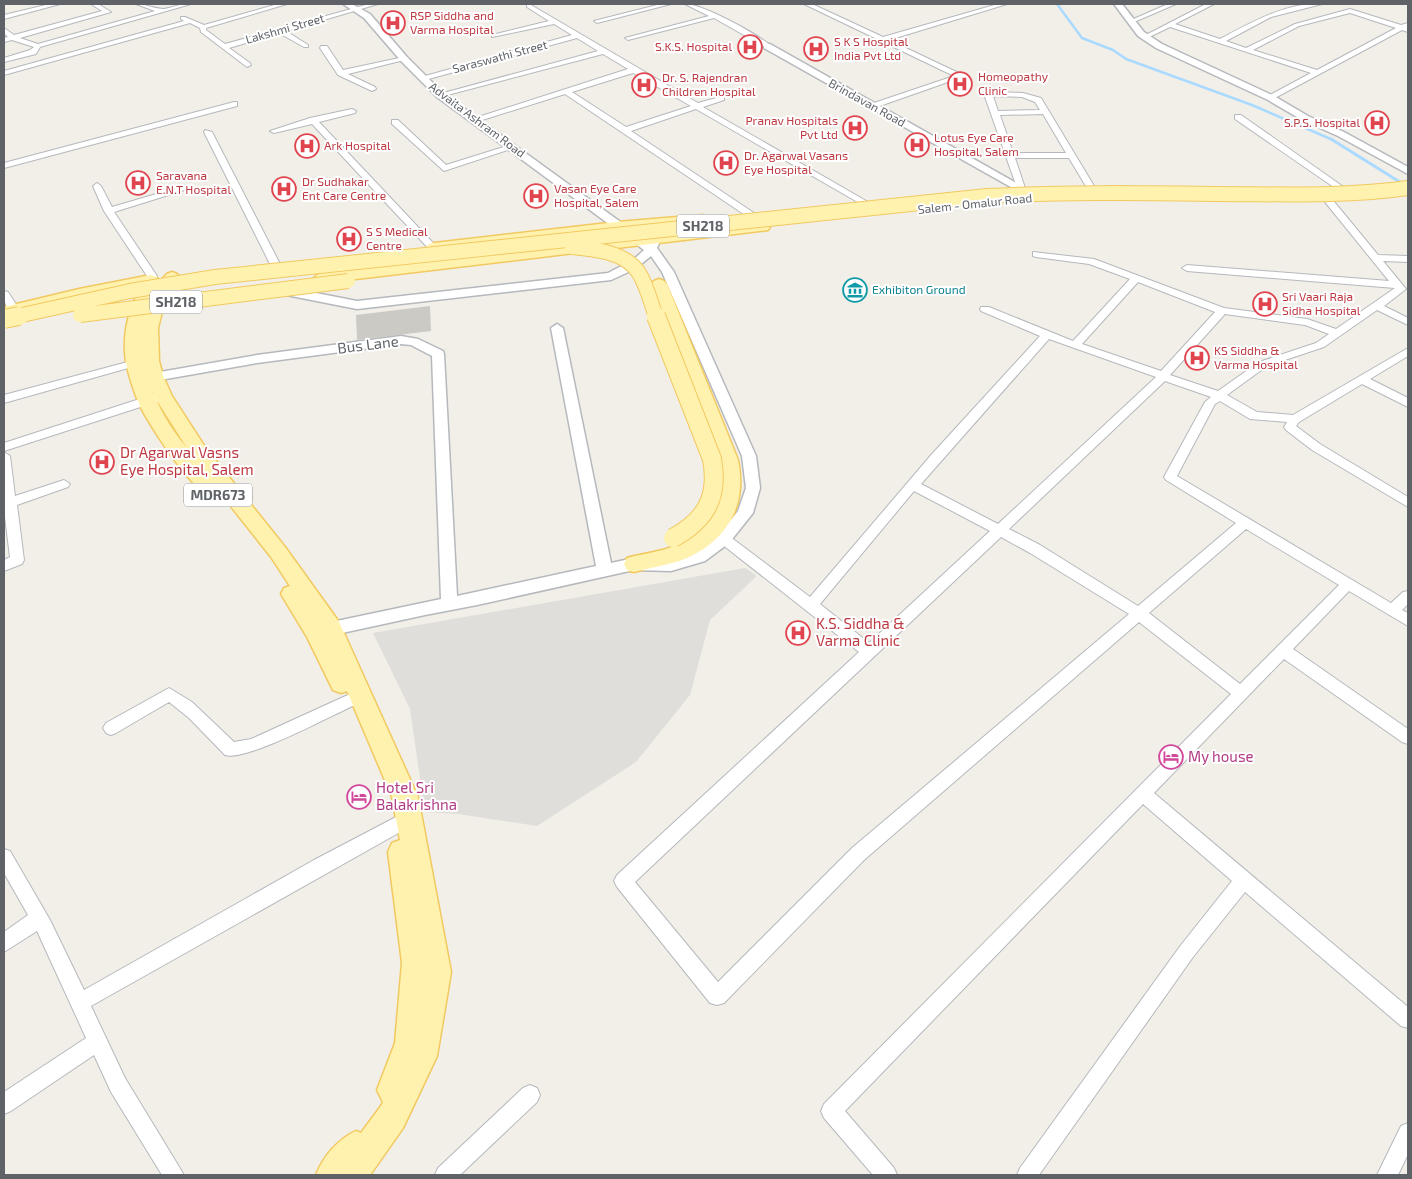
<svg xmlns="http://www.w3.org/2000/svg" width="1412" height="1179" font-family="'Exo 2',sans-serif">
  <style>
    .industrial { fill: #e0deda }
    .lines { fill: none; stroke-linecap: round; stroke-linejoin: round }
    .stream-far1 { stroke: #aadaff; stroke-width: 2.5 }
    .stream { stroke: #aadaff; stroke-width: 3 }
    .building { fill: #cccac5 }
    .minor-casing { stroke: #b5b8bc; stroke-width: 2 }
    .tertiary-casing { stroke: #b5b8bc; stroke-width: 3 }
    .primary-casing { stroke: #f2c960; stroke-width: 3 }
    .minor { fill: #fff; fill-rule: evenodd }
    .tertiary { fill: #fff; fill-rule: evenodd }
    .primary { fill: #fff2af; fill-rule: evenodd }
    .primary-bridge-far1-casing { stroke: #f2c960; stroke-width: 16; stroke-linecap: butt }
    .primary-bridge-casing { stroke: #f2c960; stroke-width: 20; stroke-linecap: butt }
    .primary-bridge-far1 { stroke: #fff2af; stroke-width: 14 }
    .primary-bridge { stroke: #fff2af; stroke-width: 18 }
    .labels { text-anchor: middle; stroke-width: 4; stroke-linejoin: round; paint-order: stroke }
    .far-health-label { font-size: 12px; fill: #be3a42; stroke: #fff; text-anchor: start }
    .far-street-label { font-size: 12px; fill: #5f6368; stroke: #fff }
    .far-culture-label { font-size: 12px; fill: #0d838f; stroke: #fff; text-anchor: start }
    .shield { fill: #fff; stroke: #8f9295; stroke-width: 1 }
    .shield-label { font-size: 14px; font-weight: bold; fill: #5f6368 }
    .street-label { font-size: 15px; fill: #5f6368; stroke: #fff }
    .health-label { font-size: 15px; fill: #be3a42; stroke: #fff; text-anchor: start }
    .hotel-label { font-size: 15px; fill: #b23c85; stroke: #fff; text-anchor: start }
  </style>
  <rect width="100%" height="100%" fill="#f1efe8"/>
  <path class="industrial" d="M745 568 757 576 710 620 690 695 636 762 537 826 458 814 425 812 410 709 373 633Z"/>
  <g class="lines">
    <path class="stream-far1" d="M1057 4 1082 38 1113 50 1126 59 1252 105 1333 140"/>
    <path class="stream" d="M1331 139 1403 184"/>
  </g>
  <path class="building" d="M430 306 431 331 357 340 356 315Z"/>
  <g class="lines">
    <g class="minor-casing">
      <path id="minor" d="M50 4H60L4 19V15Z
        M91 4H98L111 12 20 38 38 44 155 11 136 4C145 4 155 9 164 9 173 8 181 3 191 4L40 47 36 54 4 62V58L30 50 34 47 12 40 4 42V38L8 37 4 33V28L14 35 102 11Z
        M278 4H287L206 28V30L225 44 369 4H378L286 31 308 45V47H304L279 33 229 48 250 63 251 65 247 67 201 32 200 28 190 23 4 75V71L184 21 181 19V17H185L204 25Z
        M661 4H671L597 23 594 21Z
        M685 4C703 4 757 34 771 46L765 47 714 18 628 40 625 38 709 16Z
        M804 4H812L883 37 998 4H1007L889 40 965 76 874 108 870 106 871 104 954 76Z
        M1168 4H1176L1134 22 1129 21Z
        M1206 4H1214L1175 24 1220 39C1250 23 1287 2 1322 4L1271 17 1226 41 1246 48 1295 24 1350 9 1401 25 1408 23V32L1402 30 1271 100H1268V96L1311 73 1170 27 1147 38 1142 37ZM1350 13 1396 28 1317 70 1253 50 1299 26Z
        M527 5H531L698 103 724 96V100L703 107 868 202 867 204H861L696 109 631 131 754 213V217H748L565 94 479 121 472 119 628 69 603 54 440 97 436 95 598 51 577 38 425 80 418 78 572 35 554 24 492 37V35L549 21 527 7ZM633 73 691 106 626 127 572 92Z
        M321 46H327L343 70 404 57 408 59 348 74 375 87 376 89 372 91 338 75 320 48Z
        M985 92 1023 93 1041 98 1094 186 1093 188H1087L1069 158H1015L1028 197 1024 200 1021 199 984 94ZM993 96 1022 97 1035 102 1040 110 998 111ZM1043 114 1066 153H1013L1000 115Z
        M234 102H237V106L4 168V163Z
        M352 109 356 111 355 113 319 122 435 245V249H429L312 124 274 133 270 131 310 118Z
        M1235 115H1241L1345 188 1344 190H1338L1235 119Z
        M392 120H398L446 165 510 145 517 147 444 171 392 124Z
        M205 130 212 132 280 264 278 266 275 267 270 264 204 132Z
        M97 183 101 186 112 207 187 185 191 188 114 212 157 276 155 282H147V276L104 211 93 186Z
        M1328 197 1331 198 1378 255 1408 256V262L1383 261 1406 289 1384 306 1408 318V325L1377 310 1324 347 1267 366 1227 395 1257 412 1293 415 1408 348V356L1370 379 1408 398V407L1362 384 1299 422 1296 426 1320 444 1408 497V507L1312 450 1286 430 1284 427 1287 422 1250 419 1220 401 1215 404 1177 476 1391 603 1403 592 1408 591V604L1402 610 1408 613V626L1349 591 1293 649 1408 729V744L1402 742 1284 659 1154 793 1408 1007V1028L1401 1026 1245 892 1193 957 1039 1175H1017L1020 1168 1181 945 1232 881 1143 804 845 1111 894 1168 897 1175H873L824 1118 821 1111 824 1104 1231 694 1139 622 864 860 724 1003 717 1005 710 1003 617 887 614 881 617 875 859 652 719 542 717 539 719 536H729L810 597 932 454 1040 336 981 311 980 309 981 307H989L1073 341 1130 279 1089 264 1036 257 1033 256V252L1094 259 1224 308 1307 319 1336 329 1395 288 1187 271 1182 268 1187 265 1389 281 1325 202V198ZM1138 282 1215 312 1161 371 1082 344ZM1225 314 1305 325 1329 334 1316 343 1259 362 1218 391 1170 375ZM1049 339 1156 377 998 524 921 484ZM1165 381 1211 397 1205 402 1164 477 1166 480 1236 523 1138 606 1040 545 1009 529ZM914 491 990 531 869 643 820 604ZM1246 529 1339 585 1240 684 1149 613ZM1001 537 1030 553 1129 614 852 848 718 982 635 882Z
        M4 291 8 292 19 309 18 311H10C5 304 3 300 4 291Z
        M135 360 139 361 140 363 139 365 4 403V395Z
        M155 394 159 395 161 398 159 401 4 451V443Z
        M4 452 10 456 15 496 64 480 70 484 68 487 17 505 24 560 22 564 4 571V560L10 557 4 509Z
        M169 688 192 702 234 742 251 739 350 694 355 695 358 700 355 705C332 715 246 762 225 755L189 718 169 702 116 733 111 735 106 733 103 728 106 723Z
        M396 817 402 819 404 825 402 831 91 1006 125 1078 184 1175H162L111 1092 94 1055 11 1111 4 1114V1092L86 1038 37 931 4 952V932L28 915 4 873V849L10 851 50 920 84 990 314 860Z
        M530 1085 537 1088 540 1095 537 1102 460 1175H435L438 1168 523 1088Z
        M1408 1123V1154L1398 1175H1377L1401 1126Z"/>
    </g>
    <g class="tertiary-casing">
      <path id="tertiary" d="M343 4H352L370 14 407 57 443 93 648 242 650 239 654 238 660 241 657 248 674 272 756 456 760 488 753 513 729 543 705 561 671 571 634 570 477 605 425 615 319 638 313 636 311 631 313 626 441 599 432 356 411 345 401 344 257 363 143 383 136 379 143 375 257 355 401 336 418 339 443 351 444 354 457 596 596 566 551 328 557 324 563 328 611 563 634 558 671 559 694 553 719 535 738 511 746 488 742 456 662 272 651 256 635 269 611 280 357 309 276 293 274 290 276 287 280 286 357 301 608 273 633 260 644 250 437 97 401 61 364 18Z
        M1114 4H1122L1144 32 1162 44 1274 96 1308 116 1344 132 1408 167V174L1338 136 1302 120 1268 100 1156 48 1138 36Z
        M764 44H770L1025 188 1020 191 1016 190 764 48Z"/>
    </g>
    <g class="primary-casing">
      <path id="primary" d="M702 215 707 216 709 219 707 222 434 251 429 250 427 247 429 244 434 243 617 222Z
        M763 223 768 224 770 227 768 230 322 283 317 281 314 278 317 275 322 273Z
        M172 272 177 274 180 277 163 308 158 328 159 361 163 376 172 396 205 447 285 547 339 622 418 797 451 972 437 1056 403 1128 370 1175H316C323 1157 338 1139 356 1131L361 1133 381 1106 383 1102 377 1090 395 1043 402 963 388 852 392 843 400 840 392 797 347 691 341 693 333 690 307 637 281 594 284 588 290 586 271 557 214 485 213 488C208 489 203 490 198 487 181 473 151 427 140 406 134 392 129 377 126 362 122 336 128 311 140 288L79 299 4 317V307L79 289 151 275 156 277 159 280 148 304 144 320 147 308 164 277 167 274ZM149 383 154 396 187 448C170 428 158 407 149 383Z
        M659 279 664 281 667 284 738 460C747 504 729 539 687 558 670 565 652 567 634 572L627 570 624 564 627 558C640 554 655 553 669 548 711 534 727 502 720 460L651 284 654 281Z"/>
    </g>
    <use href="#minor" class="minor"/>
    <use href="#tertiary" class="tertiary"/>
    <use href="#primary" class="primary"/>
    <g class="primary-bridge-far1-casing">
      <path id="primary-bridge-far1" d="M572 247C594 249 626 252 639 273 647 286 651 303 656 317
        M80 315 348 281
        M13 317 130 291 215 277 987 196C1063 192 1139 193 1215 194 1279 194 1344 197 1408 188"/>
    </g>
    <g class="primary-bridge-casing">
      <path id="primary-bridge" d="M656 316 712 459C719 497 706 520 673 538
        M4 319 19 316"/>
    </g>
    <use href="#primary-bridge-far1" class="primary-bridge-far1"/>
    <use href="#primary-bridge" class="primary-bridge"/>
  </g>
  <defs>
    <g id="hospital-ring" transform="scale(1.25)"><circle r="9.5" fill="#fff" stroke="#e0444e" stroke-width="1.5"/><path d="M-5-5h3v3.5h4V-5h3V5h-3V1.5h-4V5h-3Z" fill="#e0444e"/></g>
    <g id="museum-ring" transform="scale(1.25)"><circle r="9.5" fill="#fff" stroke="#0f9aa8" stroke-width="1.5"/><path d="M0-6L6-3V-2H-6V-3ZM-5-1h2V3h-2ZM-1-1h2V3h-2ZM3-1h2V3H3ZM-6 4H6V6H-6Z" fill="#0f9aa8"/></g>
    <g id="hotel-ring" transform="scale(1.25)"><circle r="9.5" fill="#fff" stroke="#d1479c" stroke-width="1.5"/><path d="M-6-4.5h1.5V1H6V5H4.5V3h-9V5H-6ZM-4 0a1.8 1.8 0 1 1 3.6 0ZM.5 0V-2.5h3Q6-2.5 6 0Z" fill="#d1479c"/></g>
  </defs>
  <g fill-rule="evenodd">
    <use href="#hospital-ring" x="393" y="23"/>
    <use href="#hospital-ring" x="750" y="47"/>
    <use href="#hospital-ring" x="816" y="49"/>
    <use href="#hospital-ring" x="960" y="84"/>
    <use href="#hospital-ring" x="644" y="85"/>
    <use href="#hospital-ring" x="1377" y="123"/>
    <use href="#hospital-ring" x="855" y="128"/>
    <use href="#hospital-ring" x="917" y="145"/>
    <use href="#hospital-ring" x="307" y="146"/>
    <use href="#hospital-ring" x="726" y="163"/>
    <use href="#hospital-ring" x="138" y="183"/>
    <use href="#hospital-ring" x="284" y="189"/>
    <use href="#hospital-ring" x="536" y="196"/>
    <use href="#hospital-ring" x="349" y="239"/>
    <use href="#museum-ring" x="855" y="290"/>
    <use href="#hospital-ring" x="1265" y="304"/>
    <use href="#hospital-ring" x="1197" y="358"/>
    <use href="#hospital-ring" x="102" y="462"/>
    <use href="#hospital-ring" x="798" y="633"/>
    <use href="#hotel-ring" x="1171" y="757"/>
    <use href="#hotel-ring" x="359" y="797"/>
  </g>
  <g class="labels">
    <g class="far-health-label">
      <text x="410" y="20">RSP Siddha and<tspan x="410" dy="14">Varma Hospital</tspan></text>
      <text x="834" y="46">S K S Hospital<tspan x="834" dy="14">India Pvt Ltd</tspan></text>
      <text x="732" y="51" text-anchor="end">S.K.S. Hospital</text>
      <text x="978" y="81">Homeopathy<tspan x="978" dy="14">Clinic</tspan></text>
      <text x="662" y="82">Dr. S. Rajendran<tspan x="662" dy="14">Children Hospital</tspan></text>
      <text x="838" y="125" text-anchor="end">Pranav Hospitals<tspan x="838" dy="14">Pvt Ltd</tspan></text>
      <text x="1360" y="127" text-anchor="end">S.P.S. Hospital</text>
      <text x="934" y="142">Lotus Eye Care<tspan x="934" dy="14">Hospital, Salem</tspan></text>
      <text x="324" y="150">Ark Hospital</text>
      <text x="744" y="160">Dr. Agarwal Vasans<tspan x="744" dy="14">Eye Hospital</tspan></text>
      <text x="156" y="180">Saravana<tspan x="156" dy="14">E.N.T Hospital</tspan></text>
      <text x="302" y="186">Dr Sudhakar<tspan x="302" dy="14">Ent Care Centre</tspan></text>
      <text x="554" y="193">Vasan Eye Care<tspan x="554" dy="14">Hospital, Salem</tspan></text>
      <text x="366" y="236">S S Medical<tspan x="366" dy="14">Centre</tspan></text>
      <text x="1282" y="301">Sri Vaari Raja<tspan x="1282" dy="14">Sidha Hospital</tspan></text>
      <text x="1214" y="355">KS Siddha &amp;<tspan x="1214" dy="14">Varma Hospital</tspan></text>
    </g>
    <g class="far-street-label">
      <text transform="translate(285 29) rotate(-16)" y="4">Lakshmi Street</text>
      <text transform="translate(500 57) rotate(-15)" y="4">Saraswathi Street</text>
      <text transform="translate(867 103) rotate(29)" y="4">Brindavan Road</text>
      <text transform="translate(477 120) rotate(37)" y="4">Advaita Ashram Road</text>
      <text transform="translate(975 204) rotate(-6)" y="4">Salem - Omalur Road</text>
    </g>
    <g class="far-culture-label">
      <text x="872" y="294">Exhibiton Ground</text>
    </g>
    <g class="shield">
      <rect x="677" y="214.5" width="52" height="23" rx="4"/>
      <rect x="150" y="290.5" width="52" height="23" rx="4"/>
      <rect x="184" y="483.5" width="68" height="23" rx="4"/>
    </g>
    <g class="shield-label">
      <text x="703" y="231">SH218</text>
      <text x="176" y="307">SH218</text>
      <text x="218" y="500">MDR673</text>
    </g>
    <g class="street-label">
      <text transform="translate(368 345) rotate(-7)" y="5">Bus Lane</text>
    </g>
    <g class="health-label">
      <text x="120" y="458">Dr Agarwal Vasns<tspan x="120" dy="17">Eye Hospital, Salem</tspan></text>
      <text x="816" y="629">K.S. Siddha &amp;<tspan x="816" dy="17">Varma Clinic</tspan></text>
    </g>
    <g class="hotel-label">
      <text x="1188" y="762">My house</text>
      <text x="376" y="793">Hotel Sri<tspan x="376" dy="17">Balakrishna</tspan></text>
    </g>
  </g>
  <rect width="1412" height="1179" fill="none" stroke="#5f6368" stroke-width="10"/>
</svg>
